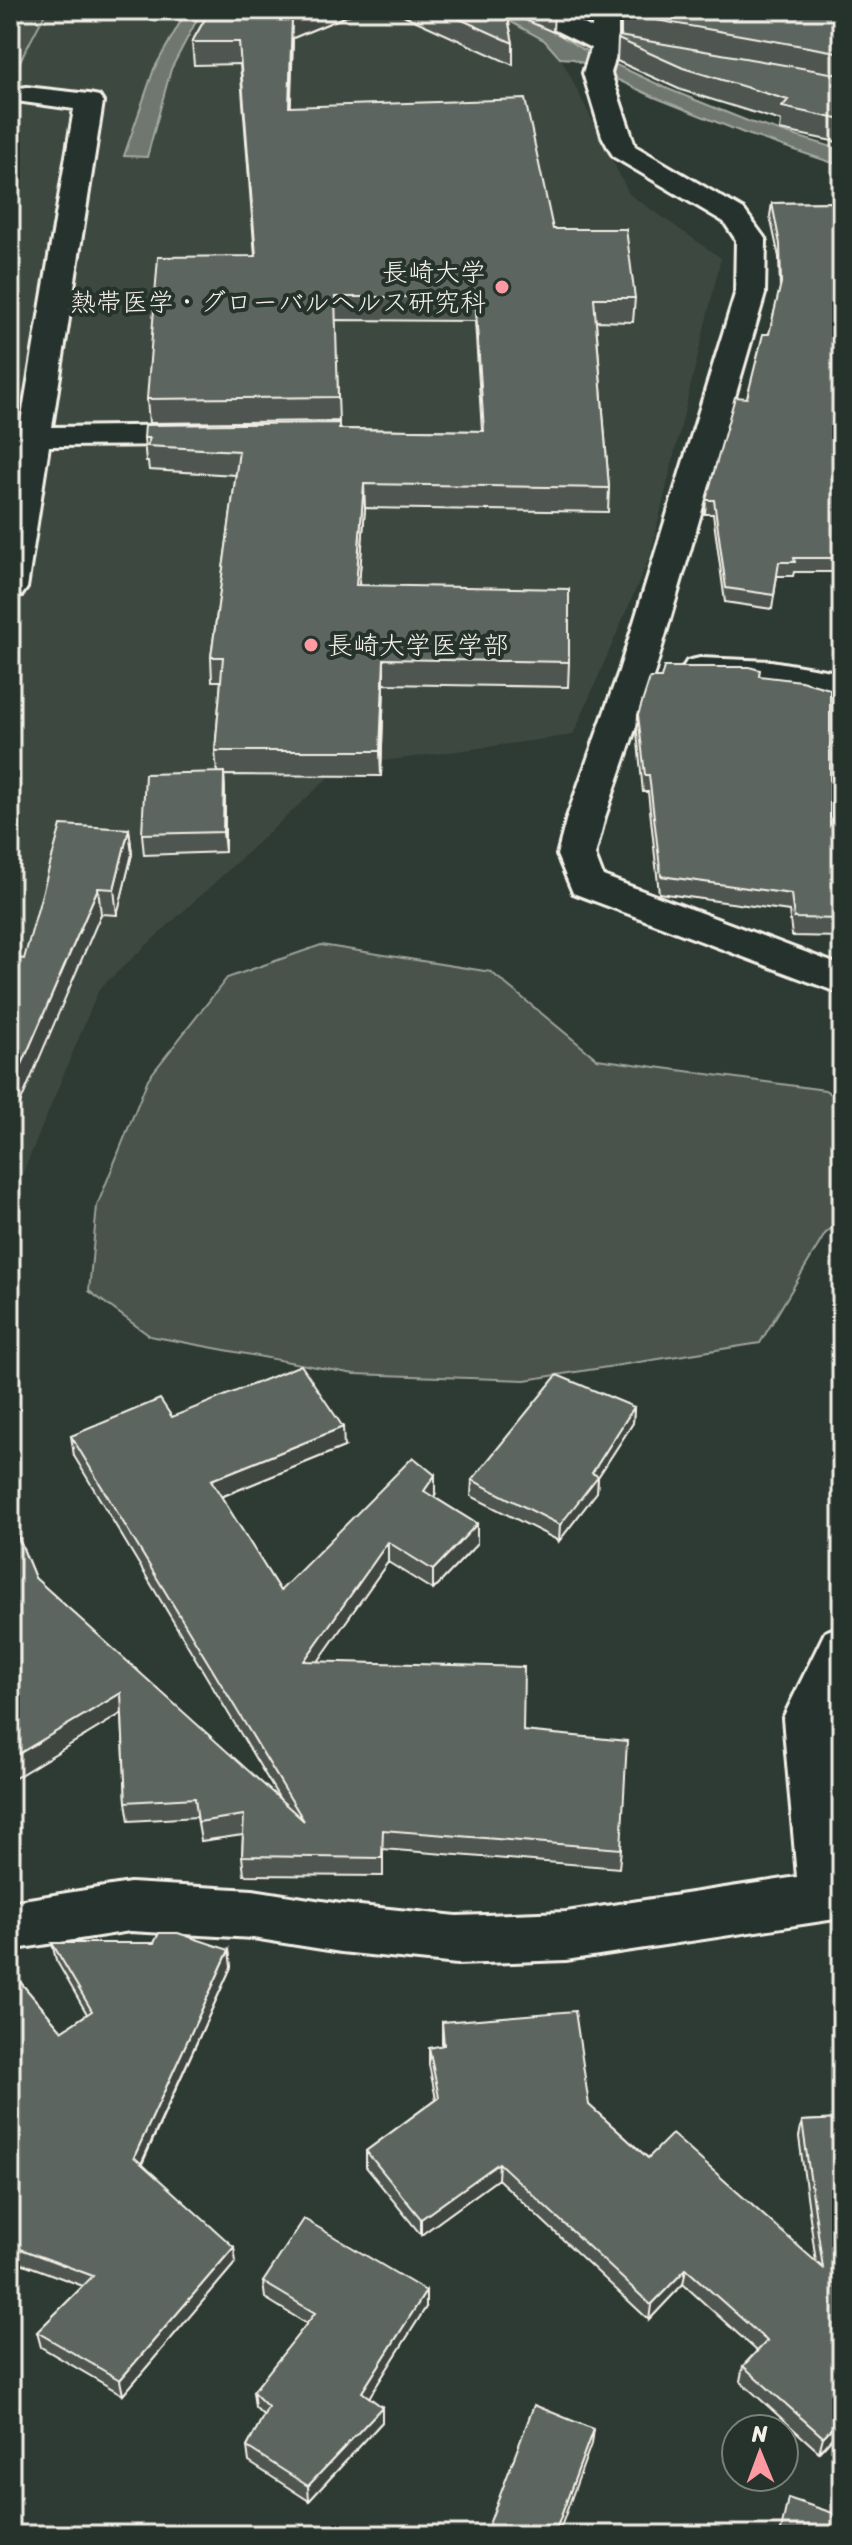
<svg xmlns="http://www.w3.org/2000/svg" width="852" height="2545" font-family="Sriracha,'Klee One',sans-serif">
  <style>
    .built { fill: #3c4841 }
    .green { fill: #48524c; stroke: #9ea29a; stroke-width: 2 }
    .water { fill: #6f7770; stroke: #a4a8a0; stroke-width: 2 }
    .lines { fill: none; stroke-linecap: round; stroke-linejoin: round }
    .minor-casing { stroke: #f4f1e8; stroke-width: 6 }
    .minor { fill: #26332d; fill-rule: evenodd }
    .wall { fill: #4f5751; stroke: #f4f1e8; stroke-width: 2 }
    .shaded-wall { fill: #404742; stroke: #f4f1e8; stroke-width: 2 }
    .building { fill: #5c655e; stroke: #f4f1e8; stroke-width: 2 }
    .poi-dot { fill: #ff9aa2; stroke: #26332d; stroke-width: 3 }
    .labels { text-anchor: middle; stroke-width: 8; stroke-linejoin: round; paint-order: stroke }
    .far-poi-label { font-size: 26px; fill: #f4f1e8; stroke: #26332d; text-anchor: end }
  </style>
  <rect width="100%" height="100%" fill="#2e3b34"/>
  <filter id="ink" filterUnits="userSpaceOnUse"><feTurbulence type="fractalNoise" baseFrequency=".0125" numOctaves="2"/><feDisplacementMap in="SourceGraphic" scale="16" xChannelSelector="R" yChannelSelector="G"/><feConvolveMatrix kernelMatrix="1 2 1 2 8 2 1 2 1" color-interpolation-filters="sRGB"/></filter>
  <g filter="url(#ink)">
    <path class="built" d="M10 10H503L523 19 562 60 629 194 721 258 650 556 573 735 340 767 99 989 13 1197 10 1243Z"/>
    <path class="green" d="M10 10H47L10 80Z
      M321 945 491 972 597 1059 825 1090 842 1101V1219L825 1234 760 1343 525 1380 354 1374 150 1336 89 1291 97 1206 148 1079 227 978Z"/>
    <path class="water" d="M187 10H202L171 69 147 157 124 156 154 69Z
      M489 10H519L582 49 668 89 750 122 842 150V166L744 133 654 97 574 59 560 58 544 40Z"/>
    <g class="lines">
      <g class="minor-casing">
        <path id="minor" d="M523 10H556L592 28V10H618V39L638 43 642 49 638 55H616L611 73 635 146 744 210 766 240 765 294 655 671 605 817 595 855 603 876 842 966V994L573 893 557 855 567 817 619 671 735 294 736 240 724 222 614 157 610 151 602 136 583 73 591 48 527 16Z
          M26 87 89 94 99 96 103 102 52 427 204 425 215 428 220 435 215 442 204 445 49 446 27 588 22 595 10 598V487L74 109 16 101 12 95 16 89Z
          M700 658 771 661 837 672 842 674V696L789 684 687 677 682 669 687 661Z
          M842 1625V1699L833 1718 842 1805V1918L566 1960 457 1964 341 1952 253 1938 130 1931 10 1950V1902L130 1883 253 1890 341 1904 457 1916 566 1912 797 1877 783 1718 825 1632Z"/>
      </g>
      <use href="#minor" class="minor"/>
    </g>
    <path class="wall" d="M210 10H361L293 38 290 107 553 229 635 298 633 322 596 321 609 488 608 512 365 508 359 585 569 662 568 687 384 684 381 776 224 775 225 792V852L144 855 142 834 217 772 215 751 221 681H212L211 657 236 475 149 470 148 462H146L144 438 339 429 482 431 475 321 335 320 339 421 149 423 147 399 255 256 240 64 194 65 192 42Z
      M392 10H554L553 32 507 12 513 43V65Z
      M562 10H590L589 23Z
      M621 10H842V143L780 130 781 121 681 90 617 61 618 39 621 36Z
      M842 202V572H794L793 576H777L772 609 725 602 713 514H705L706 500 747 398 769 334 780 289 779 257 770 216 772 203Z
      M759 676 830 825 842 806V937L792 936 789 911 659 893 648 792H643L637 732 638 715 661 678Z
      M129 829 132 854 117 915 101 914 24 959Z
      M634 1407 633 1423 598 1477 597 1492 559 1541 471 1496 472 1480Z
      M172 1417 344 1447 221 1497 280 1591 435 1495 434 1497 477 1524V1544L433 1590 388 1562 318 1661 523 1731 621 1849 619 1868 383 1849V1876L244 1875 242 1856 243 1835 201 1841 197 1817 129 1821 126 1802 122 1713 10 1781V1517L35 1578 281 1801 74 1456 71 1436Z
      M52 1943 229 1950 231 1967 142 2164 236 2262 123 2395 41 2347 37 2332 83 2286 10 2259V1970L62 2031 87 2014 56 1960Z
      M442 2022 589 2105 648 2158 816 2262 799 2137 802 2121 842 2119V2427L819 2452 740 2381 743 2366 757 2351 683 2284 649 2320 498 2179 421 2235 366 2167V2151L436 2099 429 2065V2048L442 2046Z
      M263 2282 426 2307 369 2397 382 2422 309 2501 249 2462 247 2447 264 2416 255 2407 253 2392 307 2324 265 2298Z"/>
    <path class="shaded-wall" d="M306 10H361L293 38 290 130 289 107 292 16Z
      M364 484 365 508 357 609 356 585Z
      M384 659V684L381 776 380 751Z
      M224 772 225 792V852L223 832Z
      M129 829 132 854 117 915 114 889Z
      M98 888 101 914 10 1127V1092Z
      M634 1407 633 1423 598 1477 597 1492 559 1541 560 1525 592 1473Z
      M343 1427 344 1447 213 1500 211 1480Z
      M435 1475V1495L424 1511V1491Z
      M477 1524V1544L433 1590V1570Z
      M388 1542V1562L305 1680 304 1661Z
      M121 1693 124 1712 10 1781V1759Z
      M229 1950 231 1967 137 2173 134 2157Z
      M499 2163 498 2179 421 2235V2219Z
      M234 2247 236 2262 123 2395 120 2380Z
      M686 2269 683 2284 649 2320 651 2305Z
      M426 2291V2307L363 2407 362 2392Z
      M382 2407V2422L309 2501 308 2486Z
      M842 2417V2427L819 2452 823 2437Z
      M593 2429 591 2444 558 2535H554Z"/>
    <path class="building" d="M210 10H306L292 16 289 107 525 99 553 229H626L635 298H594L609 488 364 484 356 585 569 589V662L384 659 380 751H215L223 657H211L239 451 147 446 150 438H144L145 425 339 423V429L484 431 475 297H335L338 397 147 399 158 257 256 256 239 42H192Z
      M440 10H506L513 43Z
      M622 10H842V53L622 14Z
      M619 36 842 75V120L782 107 788 100 683 68 618 39Z
      M842 202V558H794L795 562H779L774 595 726 588 714 500H706L735 397 747 398 763 334H769L781 283 780 244 772 203Z
      M664 667H749L760 670 759 676 801 681 830 689V825L842 806V919L794 918 791 894 661 876 649 775H645L638 715 650 678H661Z
      M224 772 223 832 142 834 145 774Z
      M61 825 129 829 114 889 98 888 10 1092V957L24 959Z
      M301 1365 343 1427 211 1480 280 1591 413 1457 435 1475 424 1491 477 1524 433 1570 388 1542 304 1661 524 1667 523 1731 627 1741 621 1849 383 1830 382 1858 242 1856 244 1815 198 1822 195 1798 126 1802 121 1693 10 1759V1517L35 1578 304 1821 71 1436 160 1399 172 1417Z
      M557 1375 634 1407 592 1473 598 1476 560 1525 472 1480Z
      M159 1933H178L229 1950 134 2157 234 2247 120 2380 37 2332 93 2276 10 2245V1970L62 2031 92 2011 52 1943H154Z
      M575 2011 589 2105 648 2158 672 2134 823 2268 802 2121 842 2119V2417L823 2437 743 2366 767 2341 686 2269 651 2305 499 2163 421 2219 366 2151 439 2097 429 2048 444 2045 442 2022Z
      M304 2219 426 2291 362 2392 382 2407 308 2486 247 2447 268 2407 253 2392 315 2313 263 2282Z
      M534 2405 593 2429 554 2535H485Z
      M788 2498 842 2516V2535H780Z
      M10 2525 26 2535H10Z"/>
  </g>
  <g class="poi-dot">
    <circle cx="502" cy="287" r="8"/>
    <circle cx="311" cy="645" r="8"/>
  </g>
  <g class="labels">
    <g class="far-poi-label">
      <text x="486" y="281">長崎大学<tspan x="486" dy="30">熱帯医学・グローバルヘルス研究科</tspan></text>
      <text x="327" y="654" text-anchor="start">長崎大学医学部</text>
    </g>
  </g>
  <rect width="852" height="2545" fill="none" stroke="#26332d" stroke-width="40"/>
  <rect x="20" y="20" width="812" height="2505" fill="none" stroke="#f4f1e8" stroke-width="3" filter="url(#ink)"/>
  <g transform="translate(760 2453) rotate(359)"><circle r="38" fill="#26332d" stroke="#787f78" stroke-width="2"/>
  <path d="M0-6L14 30L0 20L-14 30Z" fill="#ff9aa2"/>
  <text y="-12" font-size="22" font-weight="bold" text-anchor="middle" fill="#f4f1e8">N</text>
  </g>
</svg>
